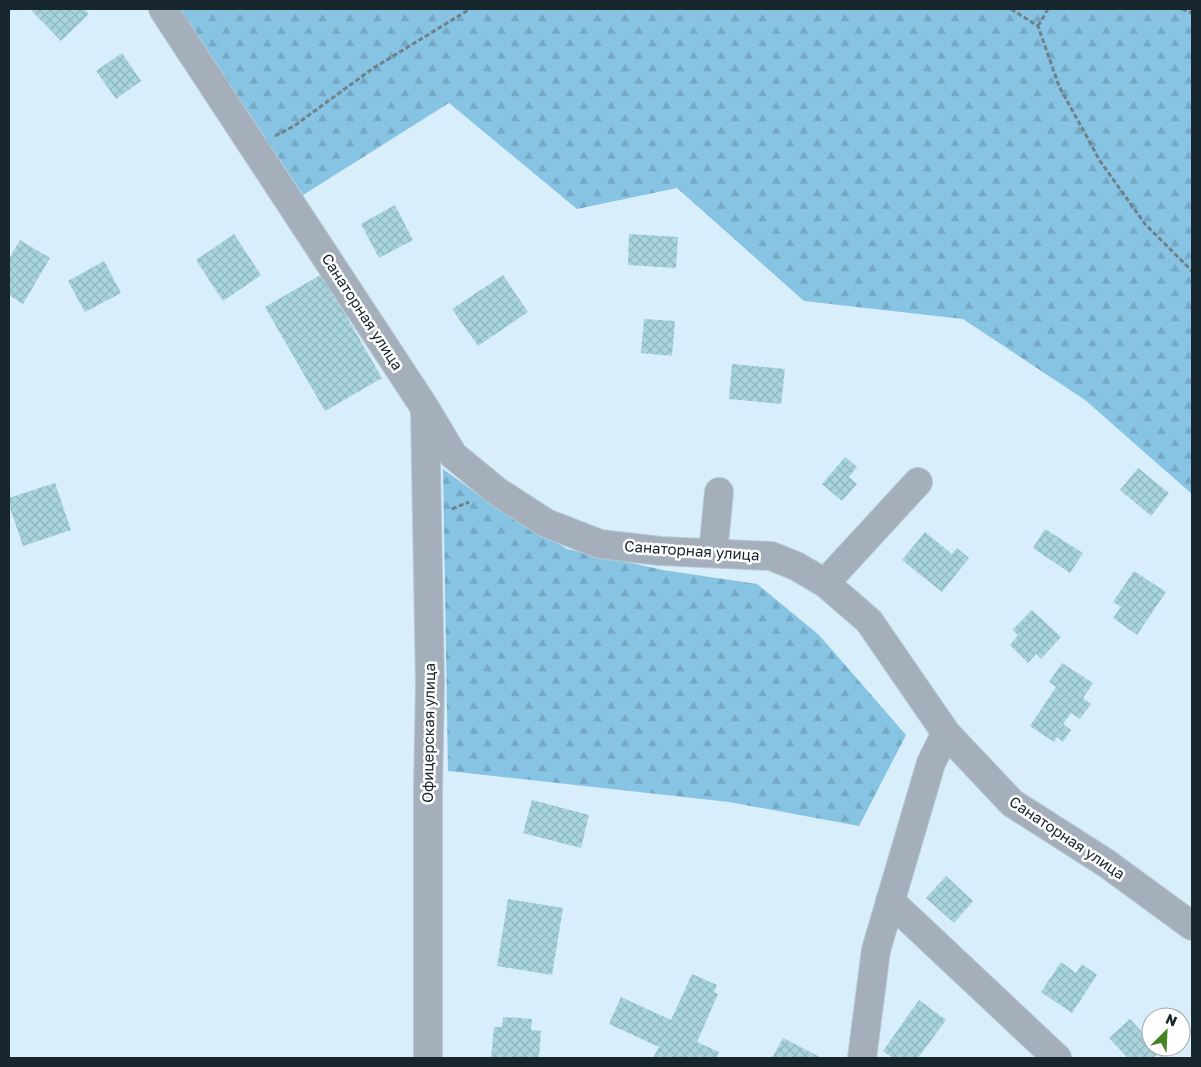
<svg xmlns="http://www.w3.org/2000/svg" width="1201" height="1067" font-family="'Golos Text',sans-serif">
  <style>
    .forest { fill: url(#forest-firs) }
    .building { fill: url(#building-cross-hatch) }
    .lines { fill: none; stroke-linecap: round; stroke-linejoin: round }
    .minor-casing { stroke: #b5cad5; stroke-width: 30 }
    .path { stroke: #6f818a; stroke-width: 3; stroke-dasharray: 5 2.5; stroke-linecap: butt }
    .minor { stroke: #a4afbb; stroke-width: 28 }
    .labels { text-anchor: middle; stroke-width: 5; stroke-linejoin: round; paint-order: stroke }
    .street-label { font-size: 15px; fill: #17252c; stroke: #fff }
  </style>
  <defs>
    <pattern id="forest-firs" width="22" height="20" patternUnits="userSpaceOnUse" patternTransform="scale(1.25)"><rect width="22" height="20" fill="#87c4e4"/><path d="M5 1l3.5 6h-7zM16 11l3.5 6h-7z" fill="#74a8c4"/></pattern>
    <pattern id="building-cross-hatch" width="8" height="8" patternUnits="userSpaceOnUse" patternTransform="scale(1.25)"><rect width="8" height="8" fill="#a8d4de"/><path d="M0 0l8 8M0 8l8-8" fill="none" stroke="#90b6bf"/></pattern>
  </defs>
  <rect width="100%" height="100%" fill="#d8eefa"/>
  <path class="forest" d="M180 9H1192V494L1085 400 963 319 804 301 677 188 577 209 449 103 303 195Z
    M443 469 483 498 567 549 663 570 757 584 819 635 906 735 859 826 729 802 448 771Z"/>
  <path class="building" d="M30 9H84L89 14 61 41Z
    M122 53 141 81 116 99 96 71Z
    M395 205 413 240 379 258 361 224Z
    M234 234 261 275 223 301 196 260Z
    M629 234 678 237 676 268 628 265Z
    M20 240 50 258 23 304 9 295V259Z
    M104 261 121 293 85 312 68 281Z
    M322 274 382 378 325 411 265 307Z
    M503 275 528 312 478 346 452 309Z
    M644 319 675 321 672 356 641 353Z
    M732 364 785 369 781 404 729 399Z
    M845 457 857 467 849 477 857 484 842 501 822 484Z
    M1138 468 1169 493 1151 516 1120 490Z
    M55 483 71 530 23 546 9 505V498Z
    M1045 529 1083 553 1070 573 1033 548Z
    M925 532 952 554 957 548 969 558 942 592 902 560Z
    M1134 571 1166 592 1137 635 1113 618 1121 607 1113 602Z
    M1032 610 1061 637 1041 659 1036 654 1028 663 1010 645 1018 635 1012 630Z
    M1062 663 1093 683 1083 698 1091 704 1080 719 1071 713 1063 724 1071 730 1063 742 1057 737 1054 742 1030 726 1056 687 1049 682Z
    M532 800 589 815 581 848 523 833Z
    M946 876 973 901 954 923 926 898Z
    M508 899 563 908 552 975 497 966Z
    M1061 962 1076 973 1082 964 1097 975 1072 1013 1041 992Z
    M692 974 717 985 714 992 718 994 697 1042 719 1052 716 1058H653L659 1047 609 1024 621 997 671 1020Z
    M919 1000 946 1020 918 1058H893L883 1051Z
    M503 1017 532 1019 531 1030 541 1031 539 1058H491L494 1027H502Z
    M1130 1019 1151 1042V1047H1156L1160 1051 1153 1058H1128L1109 1038Z
    M783 1038 822 1058H772Z"/>
  <g class="lines">
    <g class="minor-casing">
      <path id="minor" d="M163 9 425 408 453 455 498 492 546 523 600 544 660 551 771 556 796 566 825 583 869 621 946 733 1012 803 1106 863 1192 926
        M425 409 430 684 428 790V1058
        M713 553 719 492
        M825 583 918 482
        M890 901 1057 1058
        M862 1058 876 950 931 763 946 733"/>
    </g>
    <path class="path" d="M1011 9 1038 26 1059 86 1100 161 1145 224 1192 271
      M1182 9 1192 13
      M1038 26 1048 9
      M275 136 294 126 372 69 470 9
      M452 509 469 502"/>
    <use href="#minor" class="minor"/>
  </g>
  <g class="labels">
    <g class="street-label">
      <text transform="translate(362 312) rotate(57)" y="5">Санаторная улица</text>
      <text transform="translate(692 551) rotate(4)" y="5">Санаторная улица</text>
      <text transform="translate(429 733) rotate(-89)" y="5">Офицерская улица</text>
      <text transform="translate(1067 838) rotate(34)" y="5">Санаторная улица</text>
    </g>
  </g>
  <rect width="1201" height="1067" fill="none" stroke="#17252c" stroke-width="20"/>
  <g transform="translate(1166 1032) rotate(24)"><circle r="24" fill="#ffffff" stroke="#a2a8ab"/>
  <path d="M0-4L9 19L0 12L-9 19Z" fill="#458220"/>
  <text y="-8" font-size="14" font-weight="bold" text-anchor="middle" fill="#17252c">N</text>
  </g>
</svg>
